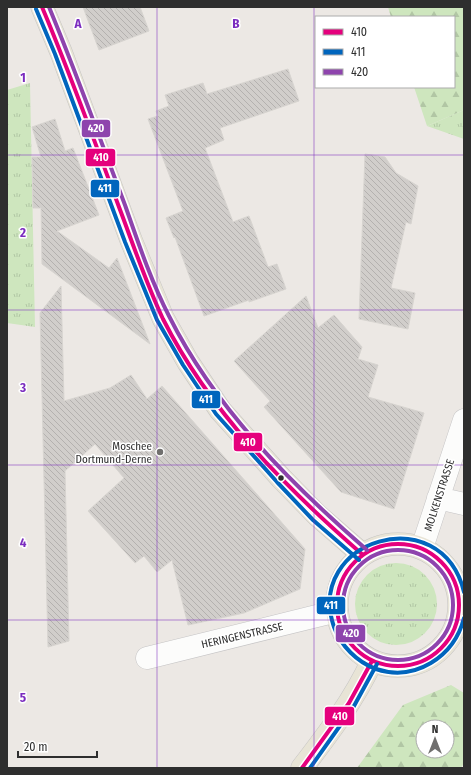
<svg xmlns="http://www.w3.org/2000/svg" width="471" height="775" font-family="'Fira Sans Condensed',sans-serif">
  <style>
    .grass { fill: url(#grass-tufts) }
    .forest { fill: url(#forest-firs); fill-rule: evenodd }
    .building { fill: url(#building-back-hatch); stroke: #d7d4d0 }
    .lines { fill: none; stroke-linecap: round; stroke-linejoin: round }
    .minor-casing { stroke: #c5c4c5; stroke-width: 23 }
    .major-casing { stroke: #c6c5c4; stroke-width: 23 }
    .minor { stroke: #fcfcfb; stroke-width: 22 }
    .major { stroke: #e8e4d6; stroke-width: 22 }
    .bus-1-casing { stroke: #fff; stroke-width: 7 }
    .bus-2-casing { stroke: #fff; stroke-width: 7 }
    .bus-3-casing { stroke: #fff; stroke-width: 7 }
    .bus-1 { stroke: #e5007d; stroke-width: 4 }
    .bus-2 { stroke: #0065bd; stroke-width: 4 }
    .bus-3 { stroke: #8e44ad; stroke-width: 4 }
    .grid { fill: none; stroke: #7b2cbf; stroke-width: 1; stroke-opacity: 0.55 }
    .poi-dot { fill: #706f6e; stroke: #fff; stroke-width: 1.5 }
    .bus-dot { fill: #2e2e2e; stroke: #fff; stroke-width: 1.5 }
    .labels { text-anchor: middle; stroke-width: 3; stroke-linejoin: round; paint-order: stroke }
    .poi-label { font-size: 11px; fill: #2e2e2e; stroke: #fff; text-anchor: end }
    .street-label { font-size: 11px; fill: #2e2e2e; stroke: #fff }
    .grid-label { font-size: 13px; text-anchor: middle; font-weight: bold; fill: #7b2cbf; stroke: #fff; stroke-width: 3; stroke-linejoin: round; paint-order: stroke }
    .line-badge { stroke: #fff; stroke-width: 1.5 }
    .badge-label { font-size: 11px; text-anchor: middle; font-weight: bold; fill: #fff }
  </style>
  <defs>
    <pattern id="grass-tufts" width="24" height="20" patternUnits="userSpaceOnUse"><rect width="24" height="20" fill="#cee6be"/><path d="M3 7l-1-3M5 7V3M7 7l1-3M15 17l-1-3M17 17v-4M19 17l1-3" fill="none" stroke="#b1c6a4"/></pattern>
    <pattern id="forest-firs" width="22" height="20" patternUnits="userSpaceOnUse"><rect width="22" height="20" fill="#cee6be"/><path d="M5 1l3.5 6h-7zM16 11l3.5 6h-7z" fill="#b1c6a4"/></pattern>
    <pattern id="building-back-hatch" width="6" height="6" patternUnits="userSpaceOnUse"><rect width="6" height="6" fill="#d1cecb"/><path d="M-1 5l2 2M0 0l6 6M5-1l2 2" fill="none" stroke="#b4b1af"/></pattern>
  </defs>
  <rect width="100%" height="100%" fill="#ece8e4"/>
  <path class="grass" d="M30 83 35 327 7 323V90Z
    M464 110V139L427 126Z
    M355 604a41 41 0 1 1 82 0a41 41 0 1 1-82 0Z"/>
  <path class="forest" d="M388 7H464V110L427 126 414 87H454V17H391Z
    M451 685 464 693V763L461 768H357L403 705ZM423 727H447V751H423Z"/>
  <path class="building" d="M83 7H140L149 31 99 50Z
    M288 69 299 101 220 128 224 140 205 148 233 222 249 216 268 267 277 264 286 289 249 302V300L204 316 175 237 174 238 166 218 183 211 148 119 158 116 156 111 169 106 165 95 203 83 207 94Z
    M55 119 65 151 73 148 99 215 57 231 109 268 117 258 150 344 42 264 41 208H33L32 157H41L32 127Z
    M365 154 385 157 396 173 418 186 411 224 406 222 391 288 415 293 408 329 359 319Z
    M61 286 64 401 110 388 131 375 147 399 162 386 305 549 300 589 244 613 188 625 172 560 157 572 144 556 135 563 88 511 124 478 95 444 65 471 69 641 48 647 40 313Z
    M306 296 318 328 334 315 362 347 358 359 378 365 368 397 424 413 394 509 341 492 264 407 270 401 234 361Z"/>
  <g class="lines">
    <g class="minor-casing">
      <path id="minor" d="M438 498 464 504
        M422 548 464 420
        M147 658 337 611"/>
    </g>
    <g class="major-casing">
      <path id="major" d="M42 7 61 52 131 240 163 318 188 362 220 410 281 478 317 515 363 555
        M337 605a61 61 0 1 1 122 0a61 61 0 1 1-122 0Z
        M302 768C328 734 354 700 372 661"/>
    </g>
    <use href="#minor" class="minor"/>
    <use href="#major" class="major"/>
    <g class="bus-1-casing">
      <path id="bus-1" d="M42 7C70 73 94 140 119 207 133 244 146 283 163 319 210 412 285 487 363 555
        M337 605a61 61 0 1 1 122 0a61 61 0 1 1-122 0Z
        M302 768 349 703 372 661"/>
    </g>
    <g class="bus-2-casing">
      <path id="bus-2" d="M36 9 55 54 125 242 157 320 183 365 216 414 277 482 313 520 359 560
        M464 592C441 498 304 540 334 627 341 646 357 662 376 669 415 682 454 657 464 618
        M310 768 354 706 377 664"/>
    </g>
    <g class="bus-3-casing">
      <path id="bus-3" d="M49 7C76 72 100 139 125 205 138 242 151 281 169 316 215 408 290 483 367 550
        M343 605a55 55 0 1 1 110 0a55 55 0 1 1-110 0Z"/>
    </g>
    <use href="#bus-1" class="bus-1"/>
    <use href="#bus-2" class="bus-2"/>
    <use href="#bus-3" class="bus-3"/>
  </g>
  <path class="grid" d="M157 7V768M314 7V768M7 155H464M7 310H464M7 465H464M7 620H464"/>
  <circle class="poi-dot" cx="160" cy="452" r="4"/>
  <circle class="bus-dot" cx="281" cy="478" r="3.5"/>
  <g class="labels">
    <g class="poi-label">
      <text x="152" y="450">Moschee<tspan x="152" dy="13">Dortmund-Derne</tspan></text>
    </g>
    <g class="street-label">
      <text transform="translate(439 495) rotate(-72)" y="4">MOLKENSTRASSE</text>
      <text transform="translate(242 635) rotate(-13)" y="4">HERINGENSTRASSE</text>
    </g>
  </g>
  <g class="grid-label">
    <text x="78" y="28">A</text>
    <text x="236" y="28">B</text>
    <text x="23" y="82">1</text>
    <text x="23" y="237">2</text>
    <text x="23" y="392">3</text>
    <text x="23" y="547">4</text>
    <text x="23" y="702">5</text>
  </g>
  <g class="line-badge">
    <rect x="81" y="119" width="30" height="19" rx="4" fill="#8e44ad"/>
    <rect x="85" y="148" width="31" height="19" rx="4" fill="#e5007d"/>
    <rect x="90" y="179" width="30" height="19" rx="4" fill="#0065bd"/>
    <rect x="191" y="390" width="30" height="19" rx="4" fill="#0065bd"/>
    <rect x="233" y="432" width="30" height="20" rx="4" fill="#e5007d"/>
    <rect x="316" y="596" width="30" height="19" rx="4" fill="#0065bd"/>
    <rect x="335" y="624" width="31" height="19" rx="4" fill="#8e44ad"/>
    <rect x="324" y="706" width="31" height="20" rx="4" fill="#e5007d"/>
  </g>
  <g class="badge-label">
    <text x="96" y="132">420</text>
    <text x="101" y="161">410</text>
    <text x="105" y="192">411</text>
    <text x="206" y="403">411</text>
    <text x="248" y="446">410</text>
    <text x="331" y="609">411</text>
    <text x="351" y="637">420</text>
    <text x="340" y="720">410</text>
  </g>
  <rect width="471" height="775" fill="none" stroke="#2e2e2e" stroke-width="16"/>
  <rect x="315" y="16" width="140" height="72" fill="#ffffff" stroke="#ababab"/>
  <rect x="323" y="29" width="20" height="6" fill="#e5007d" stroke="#ababab"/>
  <text x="351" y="36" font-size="12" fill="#2e2e2e">410</text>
  <rect x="323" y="49" width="20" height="6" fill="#0065bd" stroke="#ababab"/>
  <text x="351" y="56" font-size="12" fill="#2e2e2e">411</text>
  <rect x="323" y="69" width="20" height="6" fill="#8e44ad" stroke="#ababab"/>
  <text x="351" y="76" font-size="12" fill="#2e2e2e">420</text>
  <g transform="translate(435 739)"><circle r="19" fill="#ffffff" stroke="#ababab"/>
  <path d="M0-3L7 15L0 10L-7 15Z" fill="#706f6e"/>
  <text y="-6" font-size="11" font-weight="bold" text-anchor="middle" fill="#2e2e2e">N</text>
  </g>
  <path d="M18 751v6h79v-6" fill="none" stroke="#2e2e2e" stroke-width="2"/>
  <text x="24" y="751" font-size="12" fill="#2e2e2e" stroke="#ffffff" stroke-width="3" paint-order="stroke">20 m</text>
</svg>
